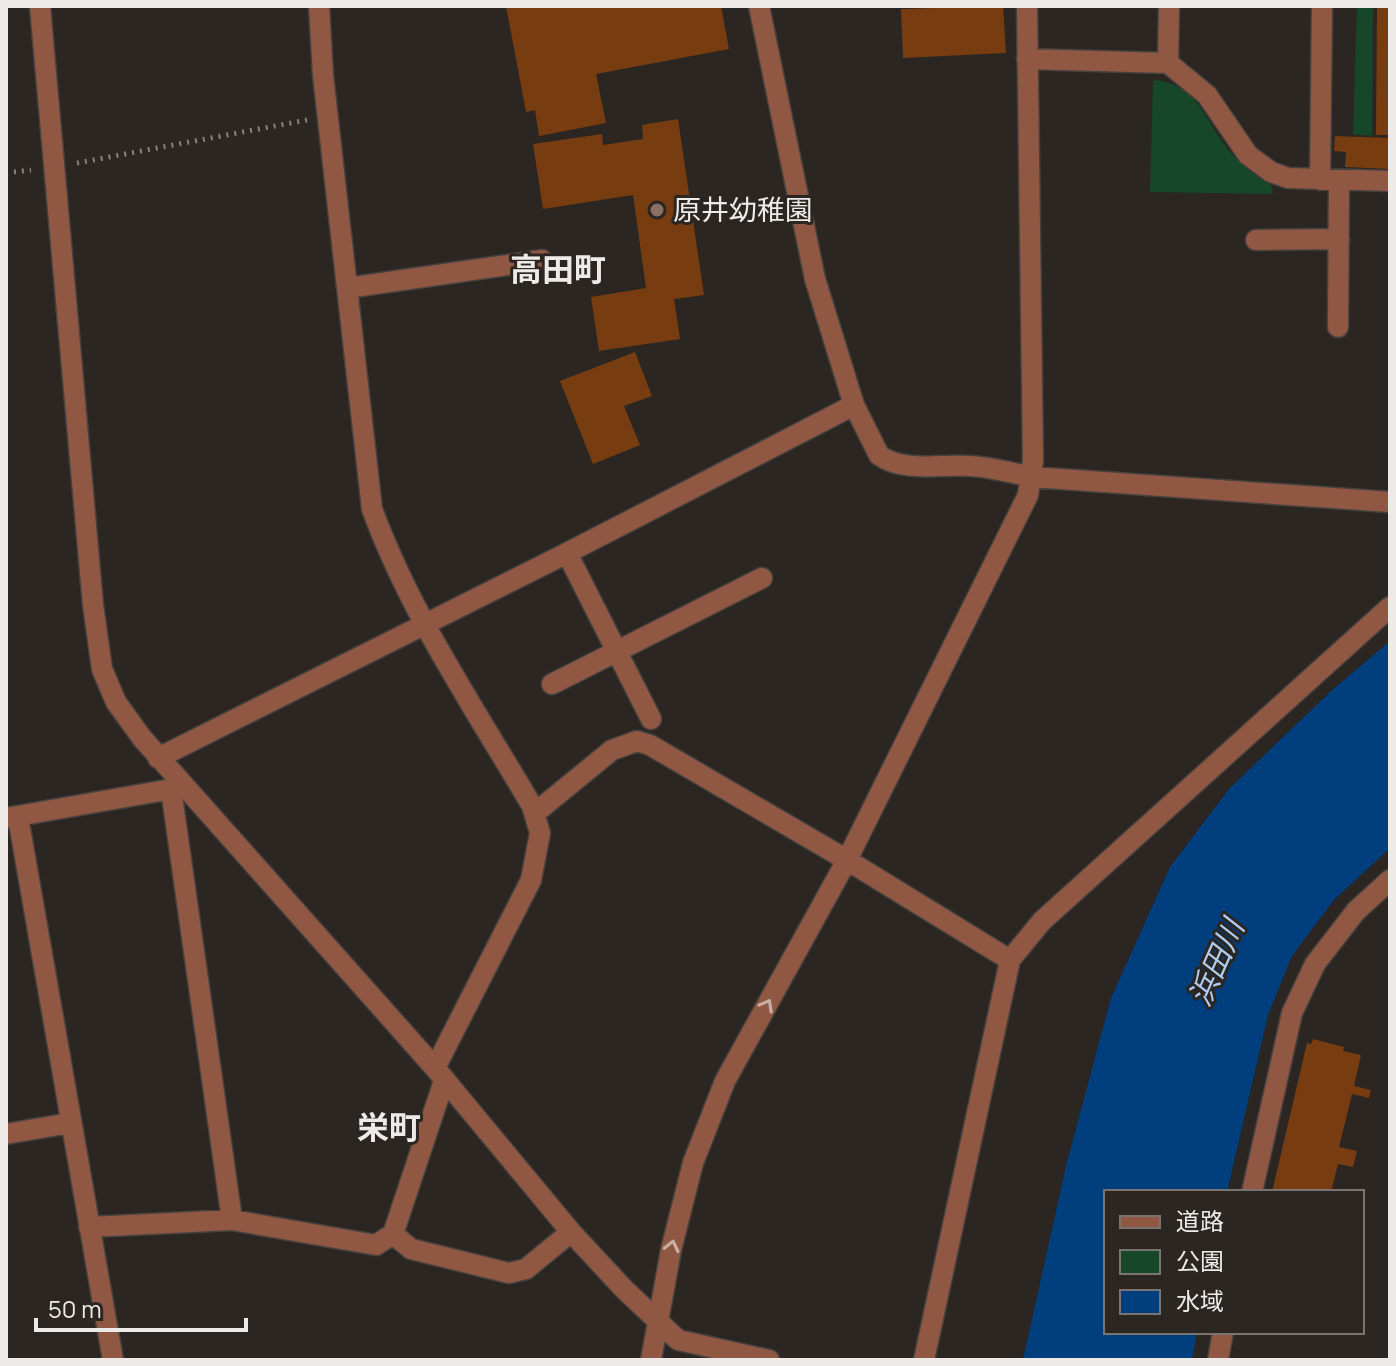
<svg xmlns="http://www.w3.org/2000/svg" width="1396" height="1366" font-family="Manrope,'Noto Sans JP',sans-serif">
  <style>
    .green { fill: #154728 }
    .water { fill: #003e7d }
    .building { fill: #773d10 }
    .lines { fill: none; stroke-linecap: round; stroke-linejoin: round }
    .minor-casing { stroke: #46413e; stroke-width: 23 }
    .path { stroke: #86827e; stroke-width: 5; stroke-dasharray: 2 6; stroke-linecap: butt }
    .minor { stroke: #905743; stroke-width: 20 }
    .oneway { stroke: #c8afa5 }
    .education-dot { fill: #8d6e63; stroke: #2b2622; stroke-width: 3 }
    .labels { text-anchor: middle; stroke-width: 6; stroke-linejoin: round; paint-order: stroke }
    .poi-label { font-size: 28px; fill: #edeae7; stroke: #2b2622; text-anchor: start }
    .water-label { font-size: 30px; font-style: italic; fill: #aecbf0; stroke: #2b2622 }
    .quarter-label { font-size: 32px; font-weight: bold; fill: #edeae7; stroke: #2b2622 }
  </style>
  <rect width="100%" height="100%" fill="#2b2622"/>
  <path class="green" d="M1357 6H1373L1372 136 1353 134Z
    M1153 80C1195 82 1203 116 1224 144 1237 162 1252 174 1271 185L1273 194 1150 192Z"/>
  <path class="water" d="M1390 641V848L1333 901 1292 956 1268 1015 1227 1192H1106V1332H1197L1192 1360H1023L1067 1162 1111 998 1170 867 1229 789 1331 691Z"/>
  <path class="building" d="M506 6H721L729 49 596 74 606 123 539 136 535 110 526 112Z
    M1003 6 1006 53 903 58 901 9Z
    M1377 6H1390V135H1376Z
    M678 119 704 295 674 299 680 339 599 351 591 297 646 288 633 195 543 209 533 144 602 134 603 145 643 139 642 125Z
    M1335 136 1390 138V169L1345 167 1346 152 1334 151Z
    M635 352 652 396 624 406 640 445 593 464 560 381Z
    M1313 1039 1344 1047 1343 1051 1361 1055 1354 1086 1371 1090 1369 1098 1352 1094 1339 1147 1357 1151 1353 1167 1338 1164 1331 1192H1272L1307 1043 1311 1044Z"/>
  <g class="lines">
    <g class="minor-casing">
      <path id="minor" d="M40 6 93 605 102 669 116 702 142 738 435 1068 571 1232 624 1289 678 1340 769 1360
        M319 6 323 75 372 509C411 615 475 709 532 806L540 833 531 880 435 1068
        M759 6 815 279 854 405 879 455C903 473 942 464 970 466 991 467 1012 473 1032 477L1390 502
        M1027 59 1168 63 1207 95 1248 155 1271 172 1288 178 1390 181
        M1168 63 1169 6
        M1320 180 1322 6
        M1256 240 1339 239
        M347 288 542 260
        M1338 327 1339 180
        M567 553 651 719
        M552 684 762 578
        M158 758 567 553 854 405
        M171 789 232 1220
        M535 813 612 750 637 741 650 745 847 860 1010 960
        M18 817 113 1360
        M6 818 183 787
        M444 1081 393 1234 411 1249 509 1273 526 1269 571 1232
        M6 1134 70 1123
        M1252 1192 1292 1013 1315 964 1356 911 1390 880
        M89 1227 232 1220 376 1245 393 1234
        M651 1360 671 1250 693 1163 725 1081 847 860 1028 495 1033 461 1027 6
        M924 1360 1010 960 1042 921 1390 607
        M1218 1360 1223 1332"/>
    </g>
    <path class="path" d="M77 163 307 120
      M6 173 31 170"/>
    <use href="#minor" class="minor"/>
  </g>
  <defs><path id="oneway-chevron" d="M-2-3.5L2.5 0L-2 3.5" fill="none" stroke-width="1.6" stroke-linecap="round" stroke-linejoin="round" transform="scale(2)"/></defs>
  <g class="oneway">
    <use href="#oneway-chevron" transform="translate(767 1005) rotate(-61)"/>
    <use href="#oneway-chevron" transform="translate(672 1246) rotate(-77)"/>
  </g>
  <circle class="education-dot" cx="657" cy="210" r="8"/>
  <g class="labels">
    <g class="poi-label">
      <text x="673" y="220">原井幼稚園</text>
    </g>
    <g class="water-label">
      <text transform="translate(1217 963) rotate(-66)" y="10">浜田川</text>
    </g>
    <g class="quarter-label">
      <text x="558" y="281">高田町</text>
      <text x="389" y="1139">栄町</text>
    </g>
  </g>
  <rect width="1396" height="1366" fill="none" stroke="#edeae7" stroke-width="16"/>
  <rect x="1104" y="1190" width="260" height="144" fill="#2b2622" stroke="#797471" stroke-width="2"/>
  <rect x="1120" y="1216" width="40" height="12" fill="#905743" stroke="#797471" stroke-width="2"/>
  <text x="1176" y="1230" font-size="24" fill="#edeae7">道路</text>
  <rect x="1120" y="1250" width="40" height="24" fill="#154728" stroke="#797471" stroke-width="2"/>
  <text x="1176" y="1270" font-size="24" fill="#edeae7">公園</text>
  <rect x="1120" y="1290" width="40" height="24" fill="#003e7d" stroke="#797471" stroke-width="2"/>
  <text x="1176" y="1310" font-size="24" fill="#edeae7">水域</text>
  <path d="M36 1318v12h210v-12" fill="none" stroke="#edeae7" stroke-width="4"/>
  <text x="48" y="1318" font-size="24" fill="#edeae7" stroke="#2b2622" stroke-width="6" paint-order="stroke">50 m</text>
</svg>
